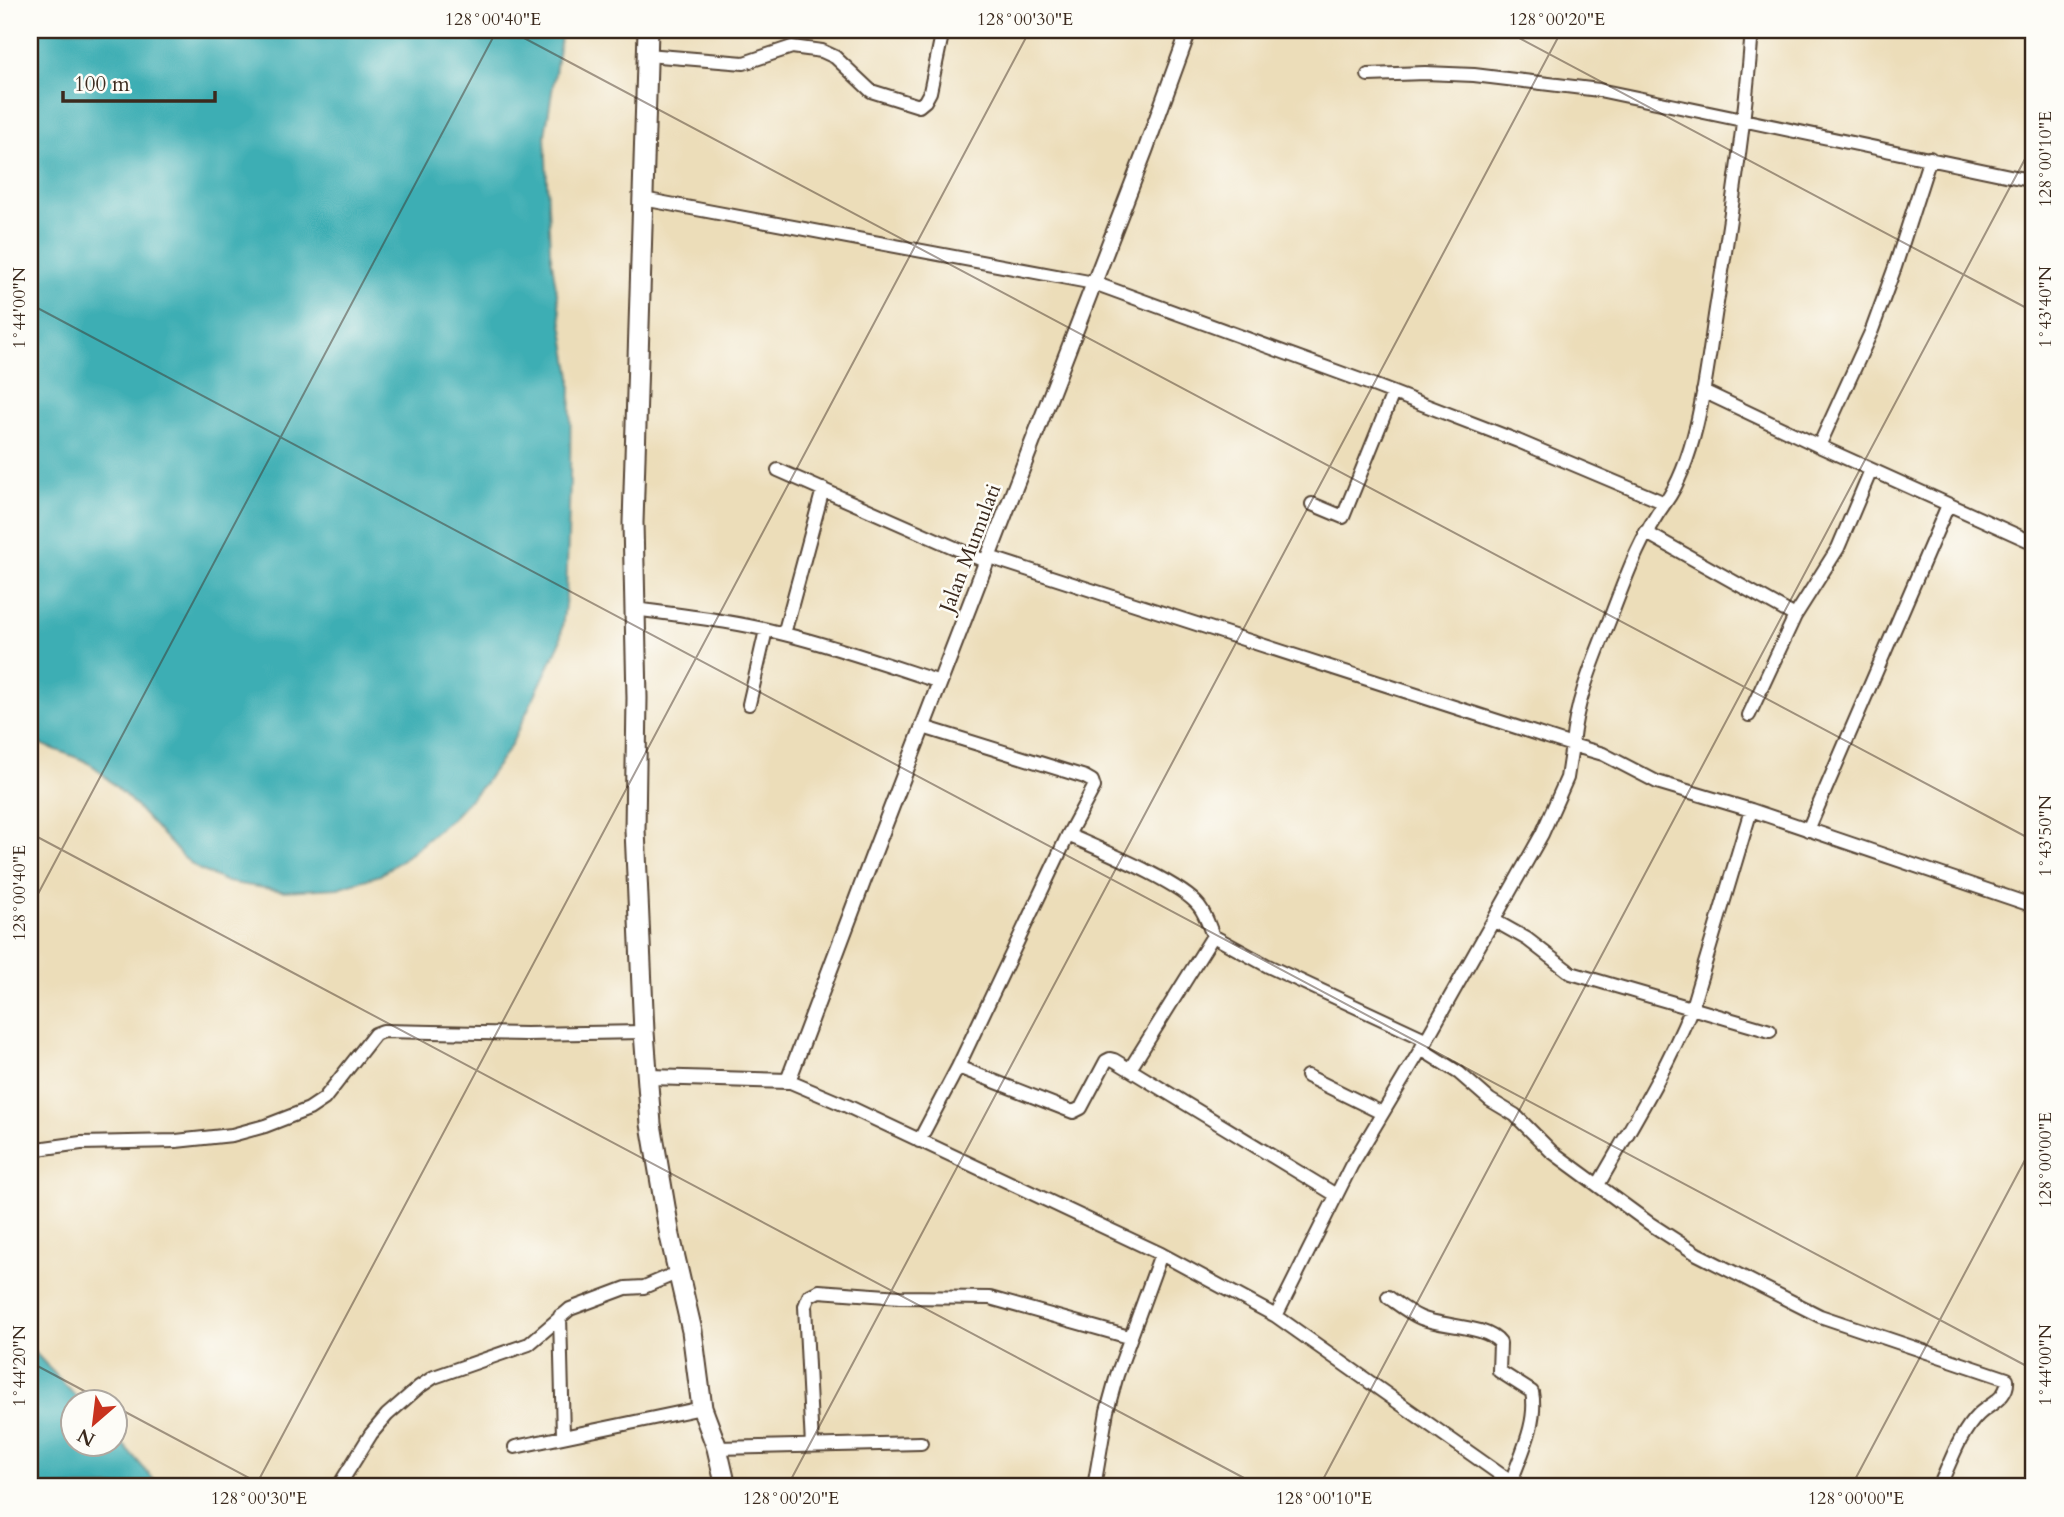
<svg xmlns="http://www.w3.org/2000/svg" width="2064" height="1517" font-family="Cardo,serif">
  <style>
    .water { fill: #3caeb4; stroke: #3c6c69; stroke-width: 2 }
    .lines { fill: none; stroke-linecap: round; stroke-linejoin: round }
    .minor-casing { stroke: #564535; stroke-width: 16 }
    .tertiary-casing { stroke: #564535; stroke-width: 18 }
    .trunk-casing { stroke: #564535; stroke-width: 23 }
    .minor { stroke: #fff; stroke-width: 12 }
    .tertiary { stroke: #fff; stroke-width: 14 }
    .trunk { stroke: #fff; stroke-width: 19 }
    .ticks { fill: none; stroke: #3b2a1e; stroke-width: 2; stroke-opacity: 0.45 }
    .labels { text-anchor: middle; stroke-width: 5; stroke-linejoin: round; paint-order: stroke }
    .street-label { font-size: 21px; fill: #3b2a1e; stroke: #fdfcf7 }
    .neatline { fill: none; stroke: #3b2a1e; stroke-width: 2.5 }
    .ticks-label { font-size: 18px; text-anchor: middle; fill: #3b2a1e }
  </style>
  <rect width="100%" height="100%" fill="#fdfcf7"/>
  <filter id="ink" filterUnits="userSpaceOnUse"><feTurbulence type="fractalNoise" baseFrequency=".0143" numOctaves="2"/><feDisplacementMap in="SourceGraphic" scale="14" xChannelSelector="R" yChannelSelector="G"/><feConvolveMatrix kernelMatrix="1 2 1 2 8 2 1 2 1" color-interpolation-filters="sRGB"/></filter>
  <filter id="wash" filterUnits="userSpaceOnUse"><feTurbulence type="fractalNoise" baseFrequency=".00686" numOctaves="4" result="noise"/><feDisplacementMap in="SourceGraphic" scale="28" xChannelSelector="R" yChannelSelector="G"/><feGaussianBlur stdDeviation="1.57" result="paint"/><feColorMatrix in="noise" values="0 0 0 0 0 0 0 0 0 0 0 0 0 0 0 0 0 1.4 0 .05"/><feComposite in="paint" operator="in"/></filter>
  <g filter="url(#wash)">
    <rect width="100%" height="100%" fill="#ecddb9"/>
    <path class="water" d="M30 30H562L545 135 550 251 571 377 570 478 566 597 560 643 510 747 483 785 453 817 410 854 380 875 338 888 283 891 227 882 198 869 183 857 130 800 96 768 83 760 30 740Z
      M30 1347 80 1401 74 1402V1444H116V1436L160 1487H30Z"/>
  </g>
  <g filter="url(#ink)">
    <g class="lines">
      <g class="minor-casing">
        <path id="minor" d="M647 55 744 63 792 47 822 51 835 57 871 91 919 106 925 101 930 92 943 30
          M1368 75 1425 73 1474 75 1599 90 2034 181
          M643 199 1094 283 1360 380 1518 441 1665 503C1699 456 1707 367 1716 309 1731 216 1745 124 1752 30
          M1703 391 1819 446 2034 543
          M1819 446 1872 330 1895 267 1930 158
          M778 470 987 562
          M1665 503C1640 537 1626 577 1611 616 1595 657 1576 700 1572 745L1603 754 1657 782 1751 810 2034 906
          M1312 504 1343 517 1393 393
          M1645 532 1795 616
          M989 557 1572 745 1567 778 1542 834 1421 1049 1351 1166 1276 1316
          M635 609C685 616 735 621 784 634 837 647 888 665 940 682
          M784 634 823 489
          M749 704 766 630
          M1749 715 1795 616 1838 548 1871 470
          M1808 830 1948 505
          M1068 835C1099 849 1180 882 1199 906 1206 915 1209 926 1213 936
          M1495 921 1527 939 1571 973 1770 1031
          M1421 1049 1459 1073 1490 1100 1515 1115 1551 1151 1649 1223 1697 1254 1820 1316 2007 1379C2009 1398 1989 1404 1978 1415 1959 1434 1950 1464 1939 1487
          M958 1067 1073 1112 1081 1108 1106 1061 1110 1059 1114 1060 1336 1195
          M1130 1069 1213 936 1268 966 1427 1040
          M1307 1076 1382 1113
          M788 1081 847 1106 1161 1254 1276 1316 1518 1487
          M919 1141 958 1067 1068 835 1094 787 1092 781 1085 777 923 727
          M30 1150 81 1143 176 1141 232 1135 265 1126 309 1109 324 1099 375 1034 383 1031 526 1034 644 1032
          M1598 1185C1631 1127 1667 1069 1692 1007L1751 810
          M1388 1297C1398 1304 1409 1313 1421 1318 1442 1327 1487 1325 1500 1343L1499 1371 1532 1392C1538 1422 1521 1454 1511 1482
          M560 1316 563 1436
          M812 1446 805 1306 809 1296 819 1291 900 1297 990 1298 1129 1337
          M515 1447 702 1408
          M717 1448 921 1443
          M338 1487 371 1434 387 1415 419 1387 434 1377 529 1344 570 1309 626 1288 644 1287 679 1272
          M1094 1487 1107 1411 1117 1375 1161 1254"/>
      </g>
      <g class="tertiary-casing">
        <path id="tertiary" d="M649 1077 788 1081 872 858 1145 151 1189 30"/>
      </g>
      <g class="trunk-casing">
        <path id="trunk" d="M648 30 633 523 637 698 635 830 644 1032 651 1124 670 1236 692 1331 702 1408 717 1448 726 1487"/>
      </g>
      <use href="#minor" class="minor"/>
      <use href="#tertiary" class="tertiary"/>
      <use href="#trunk" class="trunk"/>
    </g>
  </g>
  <path class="ticks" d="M509 30 2034 841M1504 30 2034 312M30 304 2034 1370M30 833 1261 1487M30 909 497 30M30 1362 105 1402M116 1407 266 1487M255 1487 1030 30M787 1487 1562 30M1319 1487 2034 142M1851 1487 2034 1143"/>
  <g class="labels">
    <g class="street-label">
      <text transform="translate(970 548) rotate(-69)" y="7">Jalan Mumulati</text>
    </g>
  </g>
  <rect width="2064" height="1517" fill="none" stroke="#fdfcf7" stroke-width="77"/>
  <g transform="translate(94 1423) rotate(208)"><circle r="33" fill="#fdfcf7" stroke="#afa8a0" stroke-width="2"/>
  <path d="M0-5L12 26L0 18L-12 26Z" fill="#c8321e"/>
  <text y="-10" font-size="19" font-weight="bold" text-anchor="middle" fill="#3b2a1e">N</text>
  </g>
  <path d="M63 91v10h152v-10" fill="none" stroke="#3b2a1e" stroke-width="3.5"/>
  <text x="74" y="91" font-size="21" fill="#3b2a1e" stroke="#fdfcf7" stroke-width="5" paint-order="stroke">100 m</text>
  <rect x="38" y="38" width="1987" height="1440" class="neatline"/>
  <g class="ticks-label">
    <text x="493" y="25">128°00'40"E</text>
    <text x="1025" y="25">128°00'30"E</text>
    <text x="1557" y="25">128°00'20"E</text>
    <text transform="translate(2045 159) rotate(-90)" y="6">128°00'10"E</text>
    <text transform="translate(2045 307) rotate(-90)" y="6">1°43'40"N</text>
    <text transform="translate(19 308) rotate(-90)" y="6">1°44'00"N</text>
    <text transform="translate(2045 836) rotate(-90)" y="6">1°43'50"N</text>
    <text transform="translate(19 893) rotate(-90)" y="6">128°00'40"E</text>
    <text transform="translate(2045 1160) rotate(-90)" y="6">128°00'00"E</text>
    <text transform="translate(2045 1365) rotate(-90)" y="6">1°44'00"N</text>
    <text transform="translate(19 1366) rotate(-90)" y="6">1°44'20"N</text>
    <text x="259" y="1504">128°00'30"E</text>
    <text x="791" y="1504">128°00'20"E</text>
    <text x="1324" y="1504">128°00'10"E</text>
    <text x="1856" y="1504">128°00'00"E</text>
  </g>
</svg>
